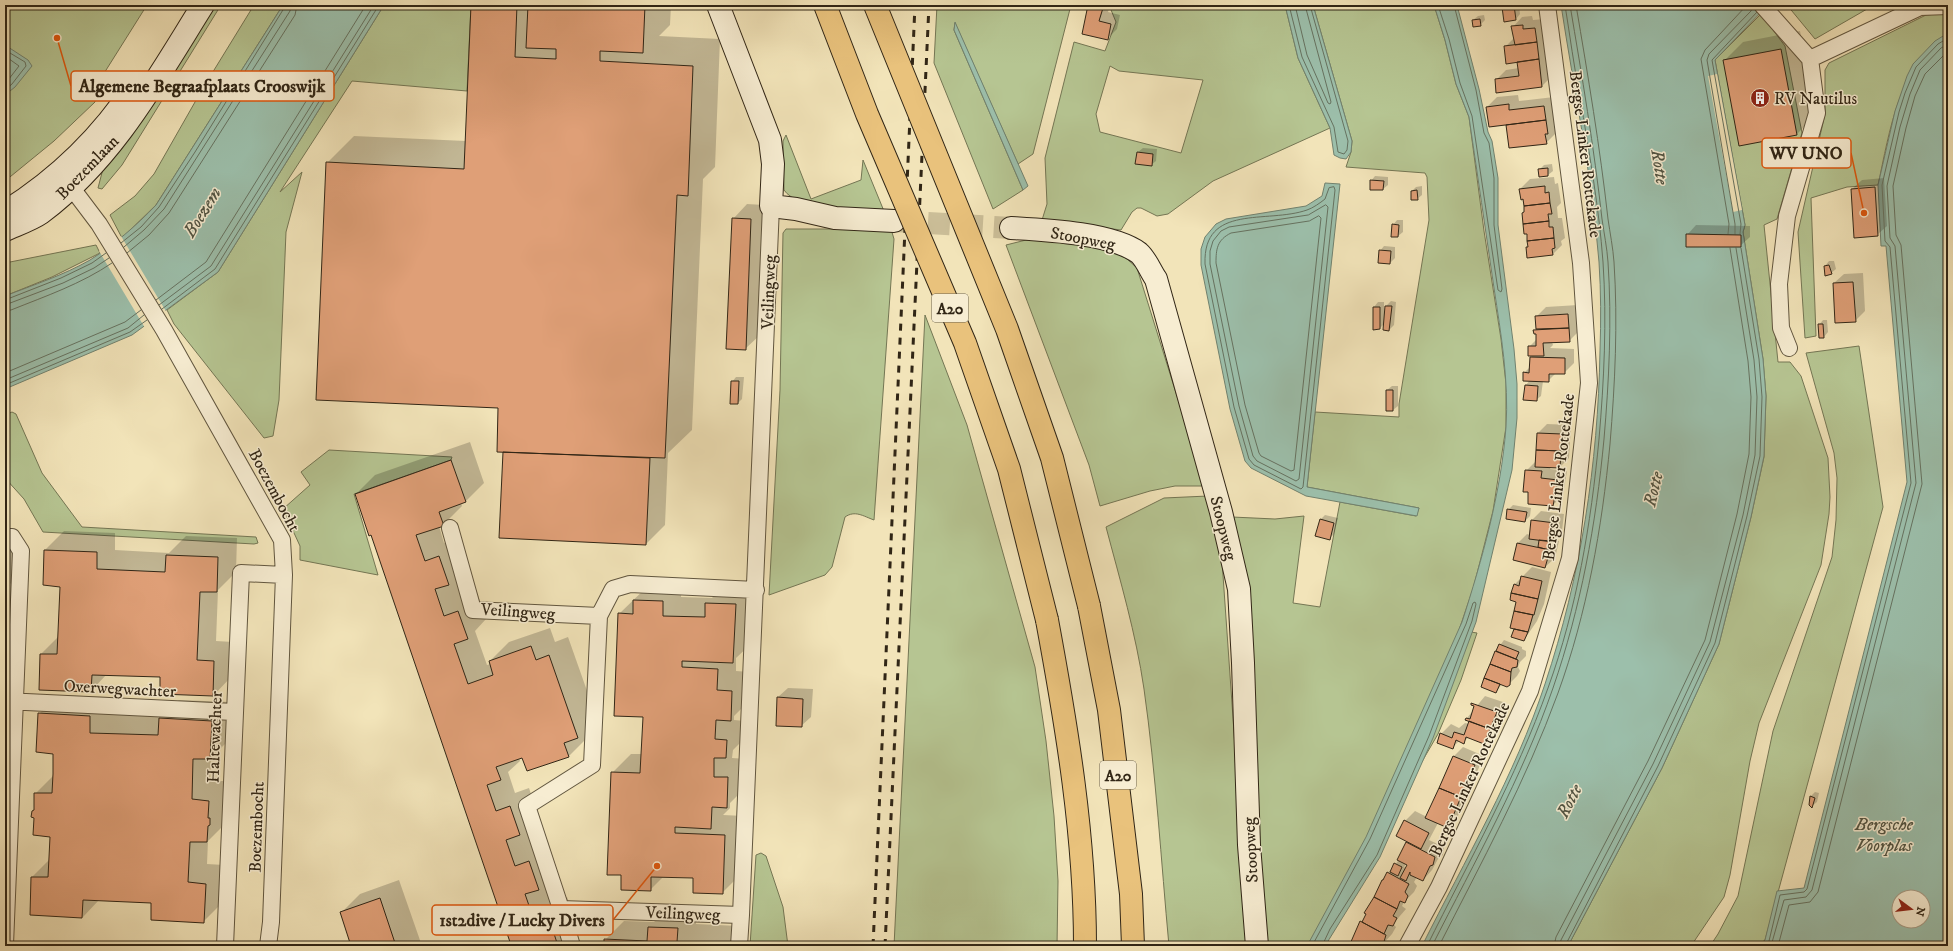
<svg xmlns="http://www.w3.org/2000/svg" width="1953" height="951" font-family="'IM FELL DW Pica',serif">
  <style>
    .green { fill: #b6c592; stroke: #747654; fill-rule: evenodd }
    .water { fill: #9cbfab; stroke: #71826f; fill-rule: evenodd }
    .pier { fill: #f2e4b9 }
    .shadow { fill: #0003; fill-rule: evenodd }
    .lines { fill: none; stroke-linecap: round; stroke-linejoin: round }
    .shore { stroke: #667260; stroke-width: 1 }
    .building { fill: #df9f77; stroke: #312616 }
    .secondary-tunnel { stroke: #cbbe98; stroke-width: 22; stroke-dasharray: 22 11; stroke-linecap: butt }
    .street-casing { stroke: #61563f; stroke-width: 18 }
    .secondary-casing { stroke: #312616; stroke-width: 24 }
    .highway-casing { stroke: #312616; stroke-width: 24 }
    .street { stroke: #f7edd2; stroke-width: 16 }
    .secondary { stroke: #f7edd2; stroke-width: 22 }
    .highway { stroke: #e9c27c; stroke-width: 22 }
    .rail { stroke: #312616; stroke-width: 3; stroke-dasharray: 7 7; stroke-linecap: butt }
    .highway-bridge-casing { stroke: #312616; stroke-width: 24; stroke-linecap: butt }
    .highway-bridge { stroke: #e9c27c; stroke-width: 22 }
    .labels { text-anchor: middle; stroke-width: 3; stroke-linejoin: round; paint-order: stroke }
    .shield { fill: #f7edd2; stroke: #6c624e; stroke-width: 1 }
    .shield-label { font-size: 16px; font-weight: bold; fill: #312616 }
    .poi-label { font-size: 17px; fill: #312616; stroke: #f7edd2; text-anchor: start }
    .street-label { font-size: 17px; fill: #312616; stroke: #f7edd2 }
    .water-label { font-size: 18px; font-style: italic; fill: #515443; stroke: #f7edd2 }
    .leader { fill: none; stroke: #df560c; stroke-width: 1.5 }
    .callout-dot { fill: #df560c; stroke: #f7edd2; stroke-width: 1.5 }
    .callout { fill: #f7edd2; stroke: #df560c; stroke-width: 1.5 }
    .callout-label { font-size: 18px; text-anchor: middle; font-weight: bold; fill: #312616 }
  </style>
  <rect width="100%" height="100%" fill="#f2e4b9"/>
  <filter id="stains"><feTurbulence type="fractalNoise" baseFrequency=".005" numOctaves="4"/><feColorMatrix values="0 0 0 0 .2 0 0 0 0 .09 0 0 0 0 .02 0 0 0 .5 -.17"/></filter>
  <radialGradient id="worn" r=".72"><stop offset=".6" stop-color="#630" stop-opacity="0"/><stop offset="1" stop-color="#630" stop-opacity=".3"/></radialGradient>
  <path class="green" d="M5 5H147L96 86 95 102 54 141 5 181Z
    M210 5H221L122 165 102 189 98 188 104 165Z
    M254 5H283L156 205 122 238 110 215 135 196 154 174 203 88Z
    M384 5H471L467 91 352 81 280 192 302 172 286 232 279 400 273 436 264 438 174 324 167 310 218 272Z
    M937 5H1071L1033 154 1018 164 955 23 954 30 1023 190 993 209 934 63Z
    M1109 5H1285L1298 58 1330 128 1213 181 1168 214 1157 216 1141 208H1137L1132 212 1121 230 1042 220 1047 204 1045 158 1074 42 1105 51 1116 22ZM1110 66 1119 71 1203 80 1181 153 1100 132 1096 114Z
    M1313 5H1434L1445 40 1456 84 1469 117 1484 231 1501 339 1506 384V427L1493 511 1473 589 1459 630 1477 633 1461 680 1438 734 1315 946H1267L1232 517 1275 519 1304 516 1293 603 1320 607 1340 502 1416 516 1419 508 1307 487 1315 412 1399 417V404L1429 220 1427 177 1425 173 1346 167 1351 152 1352 141Z
    M1787 5H1874L1815 39Z
    M1948 13V33C1898 67 1890 130 1878 185L1847 187 1811 198 1816 336 1805 338 1798 232 1825 114V70L1829 63 1926 15Z
    M1761 14 1785 46 1802 133 1777 219 1764 225 1778 362H1790L1801 376 1828 458 1830 497 1829 514 1821 565 1759 723 1750 761 1730 875 1724 897 1691 946H1568L1662 768 1719 644 1751 517 1764 457 1766 396 1763 359 1743 232 1745 225 1715 60Z
    M786 135 811 199 861 180 863 160 886 216C862 214 797 210 784 190L783 141Z
    M786 229H891L894 239 874 520C863 516 855 510 845 517L832 567 825 575 769 595 780 390 783 233Z
    M1026 240 1058 241 1112 250 1127 259 1137 268 1205 486H1175L1150 491 1100 506 1089 465 1006 245Z
    M96 245 100 253 52 277 5 296V263Z
    M925 315 967 425 1035 667 1046 741 1054 816 1058 881 1057 946H894Z
    M1859 346 1883 507 1765 940 1758 946H1710L1718 934 1738 896 1773 731 1832 557 1836 520 1837 478 1834 453 1806 353Z
    M12 412 16 414 42 473 82 527 256 537 258 543 254 544 43 532 24 499 5 478V415Z
    M329 450 452 457 451 460 354 494 378 575 300 560V546L283 509 310 485 301 472Z
    M1208 496 1222 561 1249 946H1169C1161 860 1156 774 1144 689 1136 634 1120 580 1106 527L1164 498Z
    M761 853 766 856 783 907 788 946H750L756 855Z"/>
  <path class="water" d="M283 5H384L218 272 132 335 5 389V296C33 285 64 275 90 260 115 244 136 226 156 205Z
    M1285 5H1313L1352 141 1351 152 1346 159 1340 158 1334 155 1330 128 1298 58Z
    M1434 5H1457L1479 89 1488 132 1492 141 1498 178V225L1514 349 1517 384V418L1512 470 1476 622 1433 738 1380 857 1325 946H1307L1366 837 1462 622C1482 560 1501 493 1506 427 1509 381 1501 334 1494 288 1486 231 1477 174 1469 117L1456 84 1445 40Z
    M1561 5H1768L1715 60 1745 225 1743 232 1763 359 1766 396 1764 456 1751 517 1719 644 1662 768 1568 946H1422C1465 860 1515 775 1545 684 1581 576 1598 464 1600 351 1601 321 1601 292 1599 262 1592 176 1574 90 1561 5Z
    M955 22 1028 186 1023 190 954 30Z
    M1948 33V946H1758L1765 940 1777 891 1804 888 1907 482 1886 246H1881L1878 185 1895 111 1907 76 1913 64 1935 41ZM1899 897H1923V921H1899Z
    M5 45 28 60 32 66 15 87 5 95Z
    M1325 183 1340 184 1307 487 1419 508 1417 516 1306 496 1251 468 1245 461 1230 409 1201 265V249L1205 237 1216 224 1226 219 1306 206 1322 196Z"/>
  <path class="pier" d="M1717 74 1742 210 1733 212 1708 76Z
    M121 236 167 313 145 328 99 251Z"/>
  <path class="shadow" d="M472 5H671L670 25 659 36 720 39 715 167 703 179 692 430 668 453 665 525 646 544 500 537 504 452 499 407 327 163 354 136 466 141Z
    M1089 5H1110L1108 12 1120 15 1117 29 1107 39 1083 33Z
    M1506 5H1519L1520 14 1516 19 1503 8Z
    M1484 15 1485 20 1480 25 1473 20 1478 16Z
    M1532 16 1533 20 1544 19 1551 77 1542 86 1496 80 1506 70 1519 68 1518 61 1505 47 1515 37 1513 27 1522 17Z
    M1800 31 1816 115 1797 134 1740 145 1724 61 1743 42Z
    M1518 95 1519 101 1554 97 1557 123 1555 126 1556 133 1546 143 1510 147 1507 124 1487 107 1497 97Z
    M1143 148 1157 149 1156 161 1151 165 1138 152Z
    M1552 164 1553 171 1548 175 1539 170 1544 165Z
    M1375 176 1388 177V185L1383 189 1371 181Z
    M1554 177 1555 184 1558 183 1561 203 1557 207 1558 218H1562L1565 238 1561 241 1562 245 1552 255 1528 257V233L1523 213 1525 211 1520 189 1530 179Z
    M1884 178 1887 226 1877 235 1852 189 1862 180Z
    M1422 186V195L1417 199 1412 191 1416 187Z
    M747 204 765 205 760 335 745 349 733 219Z
    M1397 220H1403V232L1398 236H1392L1393 225Z
    M1696 225 1750 226V237L1740 246 1687 235Z
    M1384 246 1395 247V258L1390 263 1380 251Z
    M1829 261H1834L1836 269 1831 273 1825 266Z
    M1863 273 1865 311 1855 321 1834 283 1844 274Z
    M1391 301 1396 302 1394 325 1389 330 1384 324 1380 328 1374 329V307L1378 302H1384V312H1386V306Z
    M1578 305 1579 331 1569 341 1552 342 1553 345 1550 348 1574 349V363L1564 373H1556L1548 381H1543L1541 396 1536 400 1526 385 1530 380 1524 373 1531 366V357L1534 355 1529 347 1537 339V332L1534 331 1537 328 1536 317 1546 307Z
    M1823 320H1827L1828 332 1824 337 1819 325Z
    M736 377H744L742 399 738 403 732 382Z
    M1392 386H1398V406L1393 410H1387V390Z
    M1547 424 1571 425 1569 458 1560 467H1551L1550 469 1567 471 1563 495 1553 505 1529 492 1526 471 1536 461 1538 433Z
    M470 442 484 483 465 502 461 503 462 506 443 525 439 526 444 543 458 538 463 597 477 592 486 619 475 631 487 665 491 664 490 661 509 642 550 628 555 642 568 637 597 719 585 730 588 737 569 756 528 770 523 756 519 758 520 761 508 772 515 793 529 788 538 815 534 847 548 842 557 870 546 881 553 902 567 897 577 926 566 937 569 946H513L371 534 356 494 375 475Z
    M1513 505 1531 508 1530 516 1525 521 1508 510Z
    M1541 511 1564 514 1562 531 1554 540 1559 541 1555 558 1545 567 1518 543 1527 534 1530 535 1532 520Z
    M1325 515 1338 518 1334 534 1329 539 1320 520Z
    M5 529 16 530 14 580 5 589Z
    M64 531 115 533V550L169 553 186 536 237 538 236 572 218 590 216 641 233 642 232 676 213 696 161 676 107 674 91 691 41 654 59 636 61 586 45 550Z
    M1532 567 1551 572 1544 604 1537 621 1524 640 1512 636 1515 628 1511 627 1517 602 1514 585Z
    M653 581 682 582 681 597 712 598 725 584 754 586 752 643 736 658V671L750 672 749 701 734 716V720L745 721V738L733 750 732 758 747 759 745 788 730 803V808L723 815 744 816 741 874 722 893 694 877 664 876 650 890 622 874 612 773 631 754H642L644 716 619 614Z
    M5 634H11V668L5 673Z
    M1504 640 1522 647V649L1526 651V656L1520 662 1518 667 1520 671 1517 676 1507 686 1502 684 1496 692V651Z
    M788 688 813 689 811 717 801 726 778 697Z
    M5 693H10L5 774Z
    M58 695 110 697 109 714 162 716 179 700 231 702 229 740 211 758 210 781H228L226 823 208 841 207 864 224 865 222 903 203 922 152 902 99 900 83 917 31 915 32 877 50 859 51 836 35 809V794L53 776 54 753 39 714Z
    M1485 696 1506 703 1493 733 1484 743 1469 737 1463 742 1459 741 1452 748 1441 734 1451 724 1459 728 1465 723 1469 724 1470 720 1467 718Z
    M1463 747 1484 756 1457 818 1447 827 1438 823 1429 840 1444 847 1443 855 1438 859 1432 870 1423 880 1417 877 1414 882 1417 886 1414 892 1404 902 1402 906 1406 909 1393 924 1396 927 1392 934 1381 946H1356L1361 922 1365 918 1382 880 1399 860 1408 841 1405 821 1415 811 1427 817 1454 756ZM1406 864 1408 865 1406 868 1404 867Z
    M1815 792 1819 793 1817 802 1812 806 1811 796Z
    M399 880 422 946H352L341 913 360 894Z
    M668 908 696 909V924L739 926 738 946H605V940L624 921 654 922Z"/>
  <g class="lines">
    <path class="shore" d="M1289 5 1302 57 1334 127 1338 152 1344 154 1347 150 1348 141 1310 5
      M1295 5 1307 55 1328 103 1330 104 1331 102 1305 5
      M1438 5 1449 39 1460 83 1472 116 1498 290 1501 292 1502 289 1494 225V178L1489 143 1484 133 1476 90 1454 5
      M5 50 25 62 26 66 12 84 5 90
      M5 56 19 66 5 84
      M1334 187 1335 190 1303 487 1301 489 1254 465 1249 459 1234 407 1205 264C1203 203 1267 224 1307 210 1313 208 1320 203 1325 199L1329 188Z
      M1326 205 1328 207 1299 479 1296 481 1257 461 1253 456 1239 406 1210 264V251L1213 241 1221 231 1229 227 1308 215Z
      M1319 216 1321 218 1294 470 1291 471 1261 456 1259 453 1245 405 1216 263C1216 249 1217 240 1231 233L1309 221Z
      M1728 234 1729 224 1701 59 1705 50 1747 5
      M1735 234V224L1707 60 1709 54 1751 11 1753 6
      M1740 234 1741 224 1712 60 1757 12
      M121 243 141 227 159 207 195 152 286 5
      M124 247 144 230 164 209 290 11 291 5
      M127 253 149 235 169 213 295 15 297 5
      M5 300 61 278 92 263 106 253
      M156 300 206 262 366 5
      M5 305 63 283 94 268 109 258
      M159 305 211 266 374 5
      M162 309 215 269 379 5
      M5 311 11 310C46 296 81 284 112 263
      M5 373 125 322 141 310
      M5 380 128 328 144 315
      M5 385 130 332 147 320
      M1312 946 1370 839 1466 624 1473 603 1475 602 1476 604 1472 621 1429 736 1377 855 1330 929 1322 946
      M1427 946C1469 861 1516 778 1548 688 1577 608 1591 524 1599 439 1604 381 1607 321 1603 262 1599 207 1589 152 1580 97 1574 67 1570 36 1565 5
      M1432 946C1475 861 1522 778 1553 688 1581 607 1596 524 1604 439 1609 381 1612 321 1608 262 1607 248 1604 233 1602 219 1594 147 1582 76 1570 5
      M1439 946C1481 863 1526 781 1558 693 1587 613 1602 528 1610 444 1615 384 1618 323 1614 262 1613 248 1610 233 1608 219 1600 147 1588 76 1576 5
      M1554 946 1556 937 1648 761 1705 640 1737 514 1749 454 1751 397 1748 361 1730 248
      M1560 946 1561 940 1653 764 1710 642 1743 515 1755 455 1757 397 1754 360 1736 248
      M1565 946 1658 766 1715 643 1747 516 1760 456 1762 397 1759 359 1741 248
      M1764 946 1769 941 1780 895 1804 892 1807 889 1911 483 1890 247 1885 241 1882 185 1899 112 1905 93 1916 67 1938 44 1948 38
      M1771 946 1784 900 1806 897 1812 890 1916 483 1895 246 1890 238 1887 186 1900 127 1910 94 1920 70 1941 48 1948 44
      M1778 946 1789 905 1810 902 1818 892 1922 484 1901 245 1896 235 1893 186 1906 128 1915 96 1925 74 1948 51"/>
  </g>
  <path class="building" d="M471 5H517L515 57 556 59V49L526 48 528 5H645L643 53 600 51V61L693 66 688 196 677 195 665 458 497 452 498 408 316 400 326 162 464 169Z
    M1088 5 1103 8 1099 21 1111 24 1108 40 1082 34Z
    M1514 5 1516 20 1504 22 1502 7Z
    M1480 19 1481 26 1473 27 1472 20Z
    M1523 25V29L1535 28 1537 42 1515 45 1511 26Z
    M1537 42 1539 59 1506 64 1504 46Z
    M1781 49 1797 135 1739 146 1723 60Z
    M1539 59 1542 87 1496 93 1495 79 1519 76 1517 62Z
    M1509 104V110L1544 106 1546 120 1489 127 1486 107Z
    M1546 120 1548 134H1545L1547 144 1509 148 1506 125Z
    M1137 152 1153 154 1152 166 1135 164Z
    M1548 168V176L1539 177 1538 169Z
    M1370 180 1384 181 1383 190H1370Z
    M1545 186V193L1549 192 1550 203 1524 206 1523 199 1521 200 1519 189Z
    M1875 187 1878 236 1854 238 1851 189Z
    M1417 190 1418 200H1411V191Z
    M1550 203 1552 214H1548L1549 221 1523 224 1522 213 1524 212V206Z
    M732 218 751 219 746 350 726 349Z
    M1549 221V227H1553L1554 238 1527 241V234H1524L1523 224Z
    M1392 224 1399 225 1398 237H1391Z
    M1686 234 1741 235V247H1686Z
    M1554 238 1555 248 1552 249 1553 255 1527 258 1526 247H1528L1527 241Z
    M1379 250 1391 251 1390 264 1378 263Z
    M1829 265 1832 274 1825 276 1824 266Z
    M1853 282 1856 322 1835 323 1833 283Z
    M1385 306H1392L1389 331 1383 330Z
    M1373 307H1380V329L1373 330Z
    M1568 314 1569 328 1536 329 1535 316Z
    M1818 324H1823L1824 338H1819Z
    M1569 328 1570 342 1543 343 1544 356H1528V346H1536V334H1534L1533 330Z
    M1530 357 1565 358V374H1549V382L1523 381V372L1529 373Z
    M731 381H739L738 404H730Z
    M1525 385 1538 386 1537 401 1523 400Z
    M1386 390H1393V411H1386Z
    M1537 433 1562 434 1561 451 1536 450Z
    M1536 450 1561 451 1560 468 1535 467Z
    M503 452 650 458 646 545 499 538Z
    M451 460 466 502 439 512 444 526 416 535 425 561 439 556 449 585 435 589 444 616 458 611 468 639 454 644 468 684 493 675 489 661 531 646 536 660 549 655 578 738 564 743 569 757 527 771 522 758 496 767 501 780 487 785 496 811 510 806 520 835 506 840 515 866 529 861 539 890 525 894 534 920 548 915 558 946H557L511 945 371 535 369 536 355 494Z
    M1525 470 1542 471 1541 478 1558 480 1553 506 1528 504V492H1523Z
    M1507 509 1527 512 1525 522 1506 519Z
    M1320 519 1334 523 1330 540 1315 536Z
    M1531 520 1555 523 1553 542 1529 539Z
    M1539 540 1551 541 1549 550 1538 547Z
    M1517 543 1550 550 1545 568 1513 560Z
    M44 550 97 552V569L165 572 166 555 218 557 217 592H200L197 660 214 661 213 696 160 694V677L92 675 91 692 39 690 40 654H57L60 587 43 585Z
    M1521 576 1542 581 1538 599 1511 593 1514 584 1519 586Z
    M1511 593 1538 599 1534 615 1514 611 1516 602 1510 600Z
    M633 600 663 601V616L705 617V603L736 604 733 663 682 661V667L718 669 717 690 732 691 731 721 716 720 715 739 727 740 726 758H714V777H728L727 808 712 807 711 829 675 827V833L725 835 723 894 693 893V878L651 877V891L621 890V875H607L611 772 640 773 643 717 614 716 618 613 633 614Z
    M1514 611 1533 615 1528 632 1510 628Z
    M1514 629 1528 632 1524 641 1511 637Z
    M1499 644 1519 652 1516 659 1496 651Z
    M1495 651 1518 660 1517 667 1512 668 1511 672 1490 664Z
    M1490 664 1511 672 1510 685 1507 687 1484 678Z
    M1484 678 1500 684 1496 693 1481 687Z
    M777 697 803 699 802 727 776 726Z
    M1471 703 1497 712 1490 729 1465 720 1466 718 1470 719 1474 706 1471 705Z
    M38 713 90 716V733L158 735 159 718 212 721 210 759H193L192 799 209 801 208 818H210V825L208 826 207 842H190L188 882 206 884 204 923 151 920V903L83 900 82 918 30 915 31 877H48L50 837 33 835 34 818 31 817 32 811 34 810V793H52L53 774V754L36 752Z
    M1469 721 1490 729 1484 744 1466 737 1464 744 1456 740 1453 749 1437 743 1440 733 1452 738 1454 732 1464 735Z
    M1453 756 1475 765 1461 797 1439 788Z
    M1439 788 1461 797 1448 828 1425 818Z
    M1810 796 1815 798 1812 808 1809 805Z
    M1404 820 1429 833 1421 849 1396 836Z
    M1406 842 1435 857 1433 865 1430 866 1423 881 1410 875V872L1406 881 1400 878 1407 865 1397 860Z
    M1394 863 1402 867 1398 876 1390 872Z
    M1387 872 1409 884 1405 892 1408 896 1405 903 1400 901 1397 909 1374 897 1382 880H1383Z
    M1374 897 1397 909 1393 916 1397 918 1393 926 1388 925 1384 934 1362 922 1366 914 1364 913Z
    M380 898 396 946H351L340 912Z
    M1360 921 1386 935 1383 945 1379 943 1377 946H1354L1350 944Z
    M648 927 678 928 677 942 721 944V946H604V939L647 941Z"/>
  <g class="lines">
    <path class="secondary-tunnel" d="M895 221 1011 228"/>
    <g class="street-casing">
      <path id="street" d="M1762 5 1810 59
        M1810 59 1920 7 1948 6
        M65 179 99 224 164 330 282 540 284 575 271 922 268 946
        M1789 348 1781 328 1779 284 1787 216 1817 113 1810 59
        M450 528 473 610 599 616
        M5 537H12L21 551 5 945
        M756 590 630 584 613 589 599 616 592 765 527 806 561 909 741 915 771 206
        M5 701 234 712
        M561 909 572 946
        M225 946 241 573 284 575
        M739 946 741 915
        M1407 946 1439 887 1530 691 1570 558 1589 383 1581 263 1547 5"/>
    </g>
    <g class="secondary-casing">
      <path id="secondary" d="M718 5 770 140 773 164 771 206 796 209 835 218 894 221
        M5 212C58 179 102 136 136 84
        M1011 228C1045 230 1112 233 1139 253 1146 259 1151 272 1156 279L1221 512 1239 589 1243 663 1249 845 1257 946
        M5 230C16 225 31 220 41 213 113 159 156 80 203 5"/>
    </g>
    <g class="highway-casing">
      <path id="highway" d="M1089 606 1109 710 1131 894 1133 946
        M1047 620C1067 728 1085 836 1085 946"/>
    </g>
    <use href="#street" class="street"/>
    <use href="#secondary" class="secondary"/>
    <use href="#highway" class="highway"/>
    <path class="rail" d="M873 946 915 5
      M885 946 929 5"/>
    <g class="highway-bridge-casing">
      <path id="highway-bridge" d="M825 5 867 114 965 343 1009 469 1047 620
        M875 5 1007 329 1052 458 1089 606"/>
    </g>
    <use href="#highway-bridge" class="highway-bridge"/>
  </g>
  <defs>
    <g id="building-disc" transform="scale(1)"><circle r="9.5" fill="#8f2418" stroke="#f7edd2"/><path d="M-4-6H4V6H1V3H-1V6H-4ZM-2.5-4.3h1.7v1.8h-1.7ZM.8-4.3h1.7v1.8H.8ZM-2.5-1h1.7V.8h-1.7ZM.8-1h1.7V.8H.8Z" fill="#fff"/></g>
  </defs>
  <g fill-rule="evenodd">
    <use href="#building-disc" x="1760" y="98"/>
  </g>
  <g class="labels">
    <g class="shield">
      <rect x="932" y="294" width="36" height="28" rx="3"/>
      <rect x="1100" y="761" width="36" height="28" rx="3"/>
    </g>
    <g class="shield-label">
      <text x="950" y="314">A20</text>
      <text x="1118" y="781">A20</text>
    </g>
    <g class="poi-label">
      <text x="1774" y="104">RV Nautilus</text>
    </g>
    <g class="street-label">
      <text transform="translate(1586 154) rotate(83)" y="6">Bergse Linker Rottekade</text>
      <text transform="translate(87 167) rotate(-46)" y="6">Boezemlaan</text>
      <text transform="translate(1083 238) rotate(11)" y="6">Stoopweg</text>
      <text transform="translate(768 292) rotate(-88)" y="6">Veilingweg</text>
      <text transform="translate(1558 477) rotate(-83)" y="6">Bergse Linker Rottekade</text>
      <text transform="translate(275 490) rotate(62)" y="6">Boezembocht</text>
      <text transform="translate(1224 528) rotate(76)" y="6">Stoopweg</text>
      <text transform="translate(518 611) rotate(4)" y="6">Veilingweg</text>
      <text transform="translate(120 688) rotate(3)" y="6">Overwegwachter</text>
      <text transform="translate(214 737) rotate(-88)" y="6">Haltewachter</text>
      <text transform="translate(1469 779) rotate(-65)" y="6">Bergse Linker Rottekade</text>
      <text transform="translate(256 827) rotate(-88)" y="6">Boezembocht</text>
      <text transform="translate(1250 850) rotate(-93)" y="6">Stoopweg</text>
      <text transform="translate(683 913) rotate(2)" y="6">Veilingweg</text>
    </g>
    <g class="water-label">
      <text transform="translate(1660 167) rotate(81)" y="6">Rotte</text>
      <text transform="translate(202 212) rotate(-58)" y="6">Boezem</text>
      <text transform="translate(1653 489) rotate(-77)" y="6">Rotte</text>
      <text transform="translate(1569 801) rotate(-63)" y="6">Rotte</text>
      <text x="1884" y="830">Bergsche<tspan x="1884" dy="21">Voorplas</tspan></text>
    </g>
  </g>
  <path class="leader" d="M57 38L71 86M1864 213L1851 153M657 866L613 920"/>
  <g class="callout-dot">
    <circle cx="57" cy="38" r="4"/>
    <circle cx="1864" cy="213" r="4"/>
    <circle cx="657" cy="866" r="4"/>
  </g>
  <g class="callout">
    <rect x="71" y="71" width="263" height="30" rx="4"/>
    <rect x="1762" y="138" width="89" height="30" rx="4"/>
    <rect x="432" y="905" width="181" height="30" rx="4"/>
  </g>
  <g class="callout-label">
    <text x="202" y="92">Algemene Begraafplaats Crooswijk</text>
    <text x="1806" y="159">WV UNO</text>
    <text x="522" y="926">1st2dive / Lucky Divers</text>
  </g>
  <rect width="1953" height="951" fill="none" stroke="#f2e4b9" stroke-width="20"/>
  <rect x="6" y="6" width="1941" height="939" fill="none" stroke="#312616" stroke-width="2"/>
  <rect x="10" y="10" width="1933" height="931" fill="none" stroke="#312616"/>
  <g transform="translate(1911 909) rotate(105)"><circle r="19" fill="#f7edd2" stroke="#a89d87"/>
  <path d="M0-3L7 15L0 10L-7 15Z" fill="#8f2418"/>
  <text y="-6" font-size="11" font-weight="bold" text-anchor="middle" fill="#312616">N</text>
  </g>
  <rect width="100%" height="100%" filter="url(#stains)"/>
  <rect width="100%" height="100%" fill="url(#worn)"/>
</svg>
